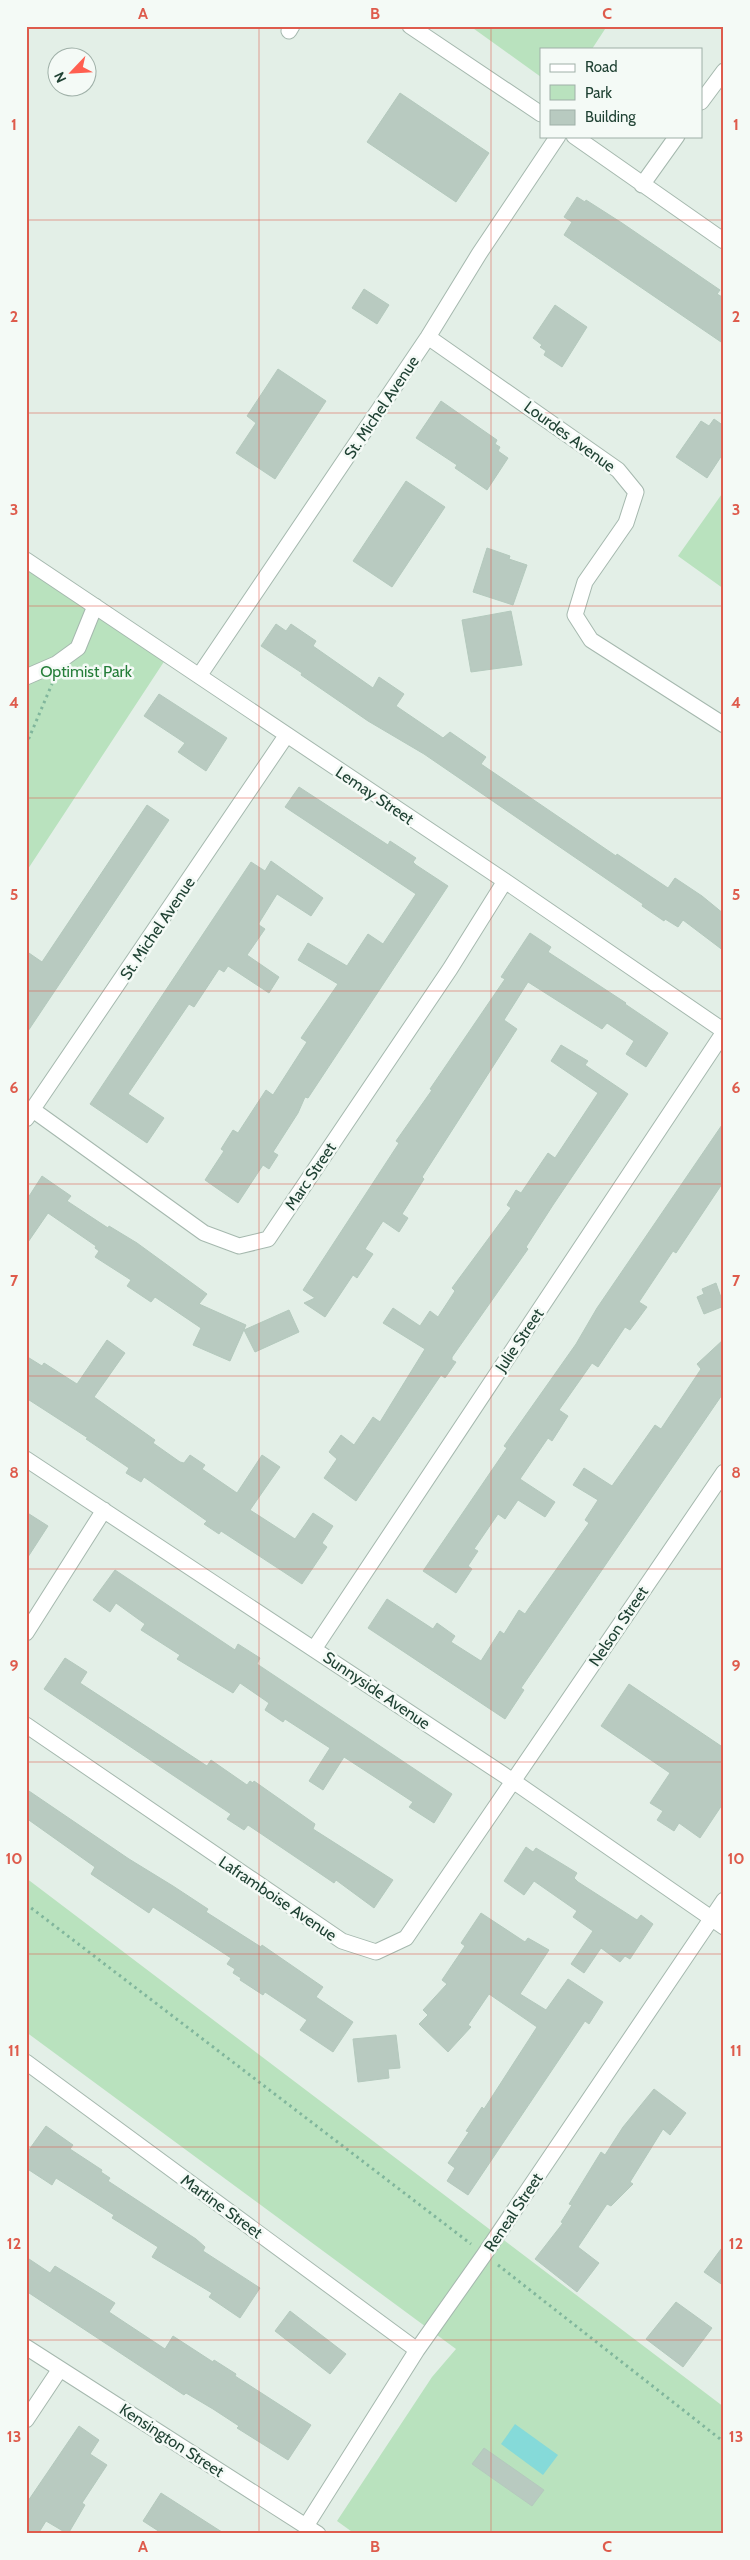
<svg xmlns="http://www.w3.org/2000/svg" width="750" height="2560" font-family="Cabin,sans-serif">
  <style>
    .green { fill: #b9e2be }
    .water { fill: #85dad9 }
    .building { fill: #b8cac0; stroke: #b4c9bd }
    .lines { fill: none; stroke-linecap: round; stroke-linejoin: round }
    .minor-casing { stroke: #a5b8ae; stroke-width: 17 }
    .path { stroke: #80b69c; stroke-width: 3; stroke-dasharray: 2.5 4; stroke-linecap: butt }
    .minor { stroke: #fff; stroke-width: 15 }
    .grid { fill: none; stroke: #de5b4c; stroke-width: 1; stroke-opacity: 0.55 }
    .labels { text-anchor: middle; stroke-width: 5; stroke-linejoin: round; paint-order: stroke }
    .street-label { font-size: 16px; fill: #204234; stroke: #f4faf6 }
    .park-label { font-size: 16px; fill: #257e39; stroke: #f4faf6 }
    .neatline { fill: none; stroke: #de5b4c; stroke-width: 2 }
    .grid-label { font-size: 16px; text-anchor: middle; font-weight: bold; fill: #de5b4c }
  </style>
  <rect width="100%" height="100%" fill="#e3efe7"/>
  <path class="green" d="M470 26H607L592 49H541V77Z
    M724 491V589L678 556Z
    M26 560 169 654 26 872Z
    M26 1878 724 2407V2534H355L337 2521 432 2377 456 2349 26 2032Z"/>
  <path class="water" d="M515 2424 558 2455 543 2475 501 2444Z"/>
  <path class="building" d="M400 93 489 153 456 202 367 142Z
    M577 197 585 202 586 200 622 223 720 290 717 294 724 298V344L564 235 572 222 564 217Z
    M364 289 389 305 377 324 352 308Z
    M555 305 587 327 562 367 544 355 546 351 540 347 542 345 533 338Z
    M278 369 326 401 275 479 236 453 256 423 247 416Z
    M441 401 497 440 495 444 500 447 498 451 508 458 487 490 455 468 457 465 416 438Z
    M714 419 724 426V452L707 478 676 457 701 421 709 426Z
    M406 481 445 507 392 587 353 561Z
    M487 548 510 556 509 559 527 565 513 605 473 592Z
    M511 611 522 665 471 672 462 620Z
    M276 624 286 631 291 624 316 641 313 646 373 688 379 677 404 694 396 706 443 738 450 732 486 757 481 764 616 856 617 854 668 888 675 878 702 896 724 914V951L683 920 678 927 665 919 664 921 642 906 643 904 424 754 368 721 301 675 302 673 261 646Z
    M159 694 227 738 206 771 178 752 185 743 144 716Z
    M299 787 388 845 390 841 416 858 413 862 416 865 448 886 308 1098 305 1097 298 1113 273 1152 278 1155 269 1169 263 1165 238 1203 205 1180 224 1151 221 1149 233 1130 238 1133 266 1090 273 1095 307 1042 301 1038 338 984 298 960 308 943 347 966 368 934 383 944 416 894 285 807Z
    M147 805 169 820 26 1034V951L42 962Z
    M271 861 323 898 311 916 277 894 259 923V925L265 929 247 955 279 977 269 993 228 966 224 972 219 969 194 1007 189 1004 128 1094 164 1118 147 1143 90 1104 251 862 265 871Z
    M530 933 551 947 548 952 626 1003 625 1004 668 1033 646 1067 626 1054 634 1041 607 1023 602 1029 528 982 504 1020 517 1029 422 1177 424 1179 402 1214 408 1218 399 1232 383 1221 365 1249 373 1254 357 1278 353 1275 325 1317 304 1303 315 1298 303 1290 399 1143 396 1141 432 1090 430 1089 505 979 501 977Z
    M561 1045 588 1061 585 1065 628 1094 553 1205 526 1247 528 1249 452 1357V1360L456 1362 445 1378 441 1375 356 1501 324 1478 337 1459 329 1452 341 1435 354 1445 373 1417 380 1422 425 1349 383 1323 393 1308 420 1326 430 1311 438 1317 455 1291 452 1288 511 1208 507 1205 516 1190 521 1193 548 1153 555 1158 598 1093 551 1061Z
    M724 1122V1181L676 1253 673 1251 639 1302 647 1307 630 1330 625 1327 598 1367 592 1363 559 1410 568 1416 552 1441 548 1438 520 1479 555 1502 545 1517 518 1500 505 1519 498 1514 474 1549 478 1551 468 1566 472 1569 456 1593 423 1571 507 1448 504 1446 576 1344 597 1308Z
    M42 1176 71 1196 67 1201 108 1228 109 1226 137 1243 207 1294 199 1304 246 1325 230 1361 193 1345 201 1328 155 1297 151 1302 127 1286 131 1280 95 1257 99 1251 95 1248 96 1246 48 1213 26 1245V1201Z
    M716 1283 724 1306 704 1314 697 1297 704 1294 702 1289Z
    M289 1310 299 1332 255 1352 244 1330Z
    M724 1339V1392L521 1688 524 1690 505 1719 368 1628 387 1599 433 1629 437 1623 455 1636 451 1642 481 1661 500 1631 504 1634 519 1610 525 1614 529 1608 589 1523 585 1520 598 1500 573 1485 584 1468 612 1486 655 1425 661 1429 701 1369 697 1364Z
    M107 1340 125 1353 94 1397 155 1440 153 1443 180 1462 184 1463 190 1455 205 1465 202 1469 237 1493 262 1455 280 1467 250 1510 295 1539 313 1513 333 1526 322 1543 327 1547 302 1584 221 1531 219 1534 204 1524 207 1521 144 1477 141 1482 126 1473 129 1468 86 1439 88 1438 26 1398V1356L42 1366 44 1363 77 1384Z
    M26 1512 48 1526 26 1560Z
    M115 1570 235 1650 238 1644 260 1658 257 1664 452 1794 434 1823 409 1807 413 1802 344 1757 323 1790 309 1781 330 1748 285 1719 283 1722 265 1710 269 1703 240 1683 233 1693 177 1659 180 1655 141 1630 145 1624 116 1603 110 1612 93 1600Z
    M65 1658 87 1672 80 1683 207 1766 211 1760 247 1785 250 1781 253 1783 254 1781 315 1824 313 1829 393 1880 374 1908 336 1880 334 1883 248 1825 244 1830 227 1819 231 1814 44 1689Z
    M629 1684 724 1748V1802L700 1838 679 1823 674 1831 657 1820 663 1811 650 1803 670 1773 601 1726Z
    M26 1789 129 1859 173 1886 208 1909 206 1912 261 1947 262 1945 323 1987 316 1997 353 2022 333 2052 300 2030 307 2020 265 1992 263 1995 240 1980 241 1978 233 1973 235 1969 227 1964 231 1958 153 1907 149 1913 91 1874 95 1867 26 1818Z
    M526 1847 533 1852 536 1848 564 1865 577 1873 574 1878 578 1882 637 1920 641 1915 653 1924 630 1959 625 1956 620 1962 601 1948 584 1973 571 1964 593 1931 573 1917 577 1911 534 1881 524 1895 504 1881Z
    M481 1913 525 1942 528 1938 549 1950 520 1994 546 2010 568 1979 603 2002 589 2024 585 2021 468 2195 447 2181 455 2168 448 2163 469 2132 466 2131 482 2107 484 2109 537 2027 489 1994 468 2025 471 2027 448 2052 419 2024 428 2015 423 2010 447 1984 442 1980 465 1946 461 1943Z
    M396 2035 400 2068 388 2069 389 2078 358 2082 353 2039Z
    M654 2089 686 2113 670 2135 663 2129 630 2182 633 2184 611 2206 607 2204 578 2247 599 2263 577 2292 535 2259 563 2223 561 2222 572 2205 569 2204 601 2152 605 2155 623 2127Z
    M46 2126 73 2145 70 2149 102 2170 101 2172 110 2178 108 2181 196 2239 205 2247 203 2251 260 2288 240 2318 209 2297 212 2293 152 2257 158 2247 112 2218 114 2215 56 2178 52 2185 26 2168V2154Z
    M724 2245V2286L704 2272Z
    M26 2257 50 2273 55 2266 115 2303 109 2312 165 2349 173 2336 213 2362 214 2360 236 2374 235 2376 311 2425 288 2460 237 2428 239 2426 213 2409 186 2393 184 2395 26 2291Z
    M676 2302 712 2328 683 2367 646 2339Z
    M290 2311 346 2354 330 2374 275 2331Z
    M79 2426 99 2440 90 2454 107 2465 82 2503 85 2505 68 2534 46 2521 38 2534H35L26 2529V2504Z
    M484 2448 544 2490 532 2506 472 2464Z
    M161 2493 225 2534H163L143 2521Z"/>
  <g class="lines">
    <g class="minor-casing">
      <path id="minor" d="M410 26 541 114
        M289 31 292 26
        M701 102 724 71
        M574 136 724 241
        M642 185 677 136
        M428 337 618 470 636 492 626 523 585 582 575 615 591 640 724 725
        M26 560 505 881 724 1031
        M199 676 428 337 479 254 558 136
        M26 677 56 664 78 648 95 606
        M33 1110 204 1233 239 1246 268 1239 450 969 505 881
        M26 1119 286 736
        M26 1459 513 1781 724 1927
        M26 1633 104 1510
        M314 1649 724 1032
        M26 1725 342 1941 376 1952 406 1938 724 1472
        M26 2062 417 2350
        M26 2347 318 2534
        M26 2420 60 2369
        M306 2526 417 2350 484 2255 724 1900"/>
    </g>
    <path class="path" d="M26 745 52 684
      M26 1904 471 2244
      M498 2265 724 2442"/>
    <use href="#minor" class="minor"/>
  </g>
  <path class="grid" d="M259 26V2534M491 26V2534M26 220H724M26 413H724M26 606H724M26 798H724M26 991H724M26 1184H724M26 1376H724M26 1569H724M26 1762H724M26 1954H724M26 2147H724M26 2340H724"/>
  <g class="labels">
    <g class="street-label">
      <text transform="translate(381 407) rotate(-56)" y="6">St. Michel Avenue</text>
      <text transform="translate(570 436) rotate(36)" y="6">Lourdes Avenue</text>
      <text transform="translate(375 795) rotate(34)" y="6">Lemay Street</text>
      <text transform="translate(157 928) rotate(-56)" y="6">St. Michel Avenue</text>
      <text transform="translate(310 1176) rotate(-56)" y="6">Marc Street</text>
      <text transform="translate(519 1340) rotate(-56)" y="6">Julie Street</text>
      <text transform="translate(618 1626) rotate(-56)" y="6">Nelson Street</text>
      <text transform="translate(377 1690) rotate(34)" y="6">Sunnyside Avenue</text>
      <text transform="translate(278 1898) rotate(34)" y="6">Laframboise Avenue</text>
      <text transform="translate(222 2206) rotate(36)" y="6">Martine Street</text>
      <text transform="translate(513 2212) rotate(-56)" y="6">Reneal Street</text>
      <text transform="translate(172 2440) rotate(33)" y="6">Kensington Street</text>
    </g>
    <g class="park-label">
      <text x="86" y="677">Optimist Park</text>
    </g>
  </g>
  <rect width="750" height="2560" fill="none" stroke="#f4faf6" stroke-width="55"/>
  <rect x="540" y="48" width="162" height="90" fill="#f4faf6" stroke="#9fb0a8"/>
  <rect x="550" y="64" width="25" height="8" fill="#ffffff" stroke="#9fb0a8"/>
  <text x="585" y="72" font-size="15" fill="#204234">Road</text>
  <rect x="550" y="85" width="25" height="15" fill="#b9e2be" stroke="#9fb0a8"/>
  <text x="585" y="98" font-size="15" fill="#204234">Park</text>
  <rect x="550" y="110" width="25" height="15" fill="#b8cac0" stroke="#9fb0a8"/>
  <text x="585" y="122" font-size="15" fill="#204234">Building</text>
  <g transform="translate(72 72) rotate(245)"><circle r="24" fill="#f4faf6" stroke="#9fb0a8"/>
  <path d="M0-4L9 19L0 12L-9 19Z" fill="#ff5f50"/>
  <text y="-8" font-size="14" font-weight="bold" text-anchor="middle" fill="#204234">N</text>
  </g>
  <rect x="28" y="28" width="694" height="2504" class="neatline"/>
  <g class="grid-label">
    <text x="143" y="19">A</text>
    <text x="375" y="19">B</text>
    <text x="607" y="19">C</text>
    <text x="14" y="130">1</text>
    <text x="736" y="130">1</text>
    <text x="14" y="322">2</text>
    <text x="736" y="322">2</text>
    <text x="14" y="515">3</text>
    <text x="736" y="515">3</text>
    <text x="14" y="708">4</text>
    <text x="736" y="708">4</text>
    <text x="14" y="900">5</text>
    <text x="736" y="900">5</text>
    <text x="14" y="1093">6</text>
    <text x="736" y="1093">6</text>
    <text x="14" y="1286">7</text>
    <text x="736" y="1286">7</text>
    <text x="14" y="1478">8</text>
    <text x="736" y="1478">8</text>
    <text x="14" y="1671">9</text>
    <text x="736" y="1671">9</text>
    <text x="14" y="1864">10</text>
    <text x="736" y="1864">10</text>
    <text x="14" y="2056">11</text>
    <text x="736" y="2056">11</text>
    <text x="14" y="2249">12</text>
    <text x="736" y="2249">12</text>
    <text x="14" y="2442">13</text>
    <text x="736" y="2442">13</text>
    <text x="143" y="2552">A</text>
    <text x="375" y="2552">B</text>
    <text x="607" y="2552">C</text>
  </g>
</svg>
